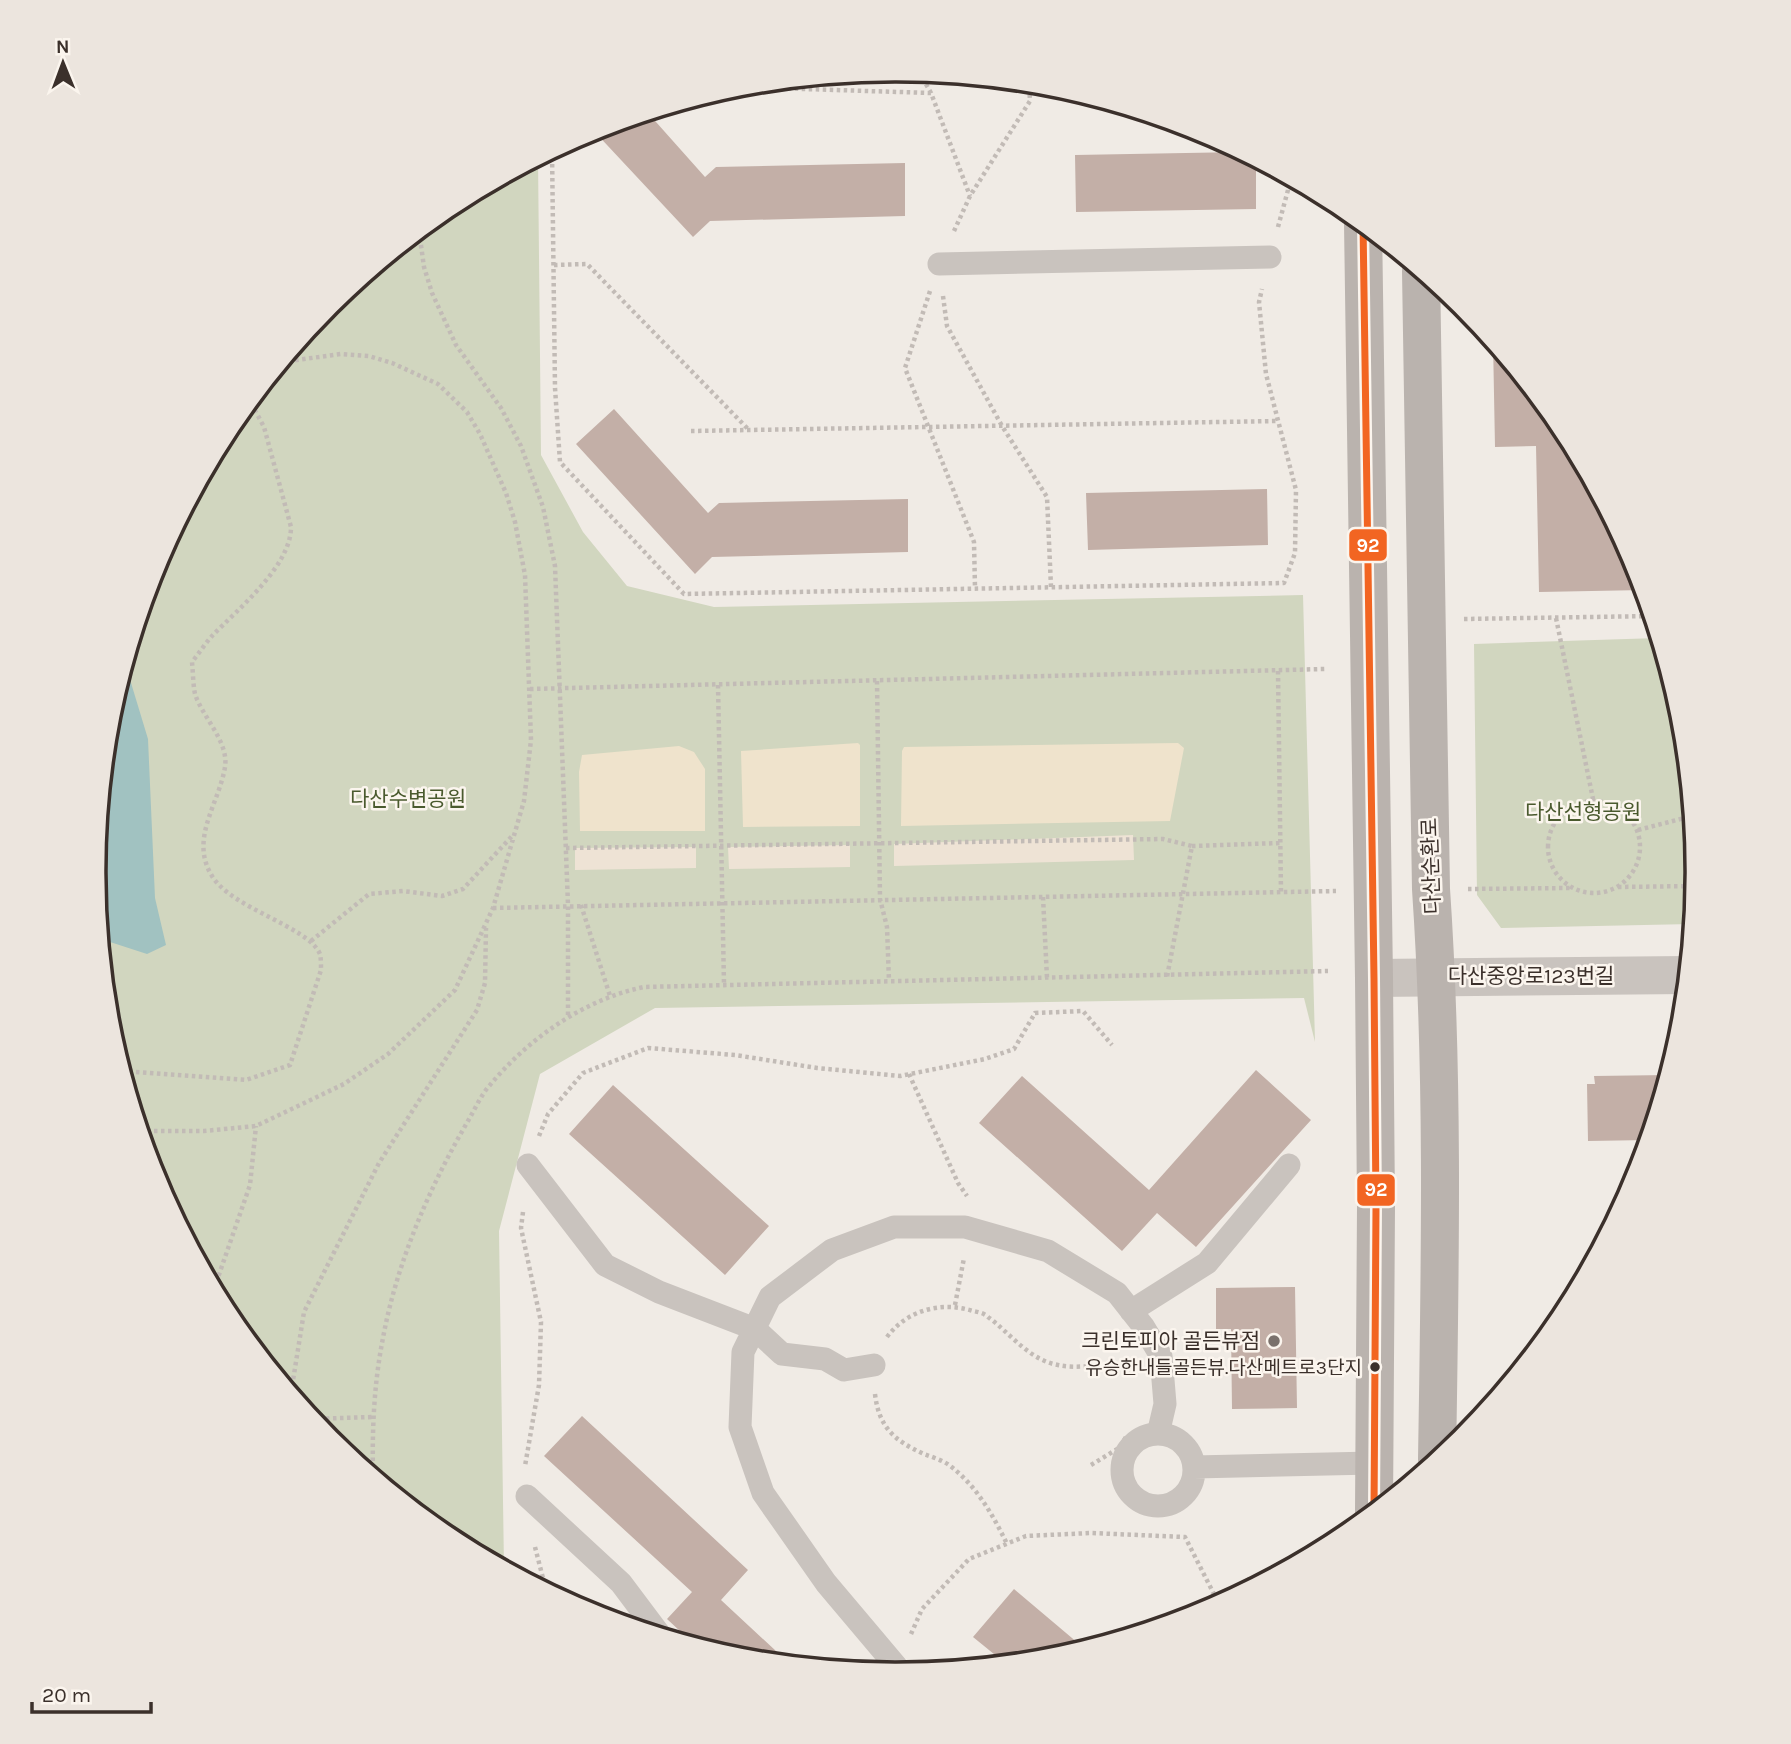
<svg xmlns="http://www.w3.org/2000/svg" width="1791" height="1744" font-family="Karla,'Noto Sans KR',sans-serif">
  <style>
    .green { fill: #d1d6bf }
    .sand { fill: #efe3cc }
    .plaza { fill: #eee3d5 }
    .water { fill: #a1c2c1 }
    .building { fill: #c3afa7 }
    .lines { fill: none; stroke-linecap: round; stroke-linejoin: round }
    .path { stroke: #c2bbb6; stroke-width: 4.5; stroke-dasharray: 3.5 3.5; stroke-linecap: butt }
    .lane { stroke: #c9c3be; stroke-width: 23 }
    .street { stroke: #c9c3be; stroke-width: 38 }
    .secondary { stroke: #bab3ae; stroke-width: 38 }
    .bus-1-casing { stroke: #fbf5ee; stroke-width: 12 }
    .bus-1 { stroke: #f26522; stroke-width: 7 }
    .poi-dot { fill: #7a716c; stroke: #fbf5ee; stroke-width: 2.5 }
    .bus-dot { fill: #3b302b; stroke: #fbf5ee; stroke-width: 2.5 }
    .labels { text-anchor: middle; stroke-width: 5; stroke-linejoin: round; paint-order: stroke }
    .bus-label { font-size: 19px; fill: #3b302b; stroke: #fbf5ee; text-anchor: end }
    .park-label { font-size: 21px; fill: #4a5a2e; stroke: #fbf5ee }
    .street-label { font-size: 21px; fill: #3b302b; stroke: #fbf5ee }
    .poi-label { font-size: 21px; fill: #3b302b; stroke: #fbf5ee; text-anchor: end }
    .rim { fill: none; stroke: #3b302b; stroke-width: 3.5 }
    .line-badge { stroke: #fbf5ee; stroke-width: 2.5 }
    .badge-label { font-size: 19px; text-anchor: middle; font-weight: bold; fill: #fff }
  </style>
  <rect width="100%" height="100%" fill="#f0ebe5"/>
  <path class="green" d="M538 158 541 455 583 532 627 586 714 607 1303 595 1315 1042 1304 998 655 1008 540 1074 499 1231 504 1568 450 1539 328 1439 228 1317 154 1179 109 1028 94 872 109 715 155 565 229 426 329 305 450 205Z
    M1658 638 1682 716 1697 872 1692 924 1501 928 1477 895 1474 644Z"/>
  <path class="sand" d="M858 743 860 745V826L743 827 741 751Z
    M1178 743 1184 748 1170 821 901 826 902 751 904 747Z
    M679 746 694 752 705 769V831H580L579 772 582 755Z"/>
  <path class="plaza" d="M1133 835 1134 860 894 866V844Z
    M850 845V867L729 869 728 847Z
    M696 847V868L575 870V848Z"/>
  <path class="water" d="M125 663 148 739 155 898 166 945 147 954 107 941 100 934 94 872 109 715Z"/>
  <path class="building" d="M648 113 705 177 716 167 905 163V216L710 221 693 237 593 130Z
    M1241 152 1256 159V209L1076 212 1075 155Z
    M1493 341 1563 427 1637 565 1644 590 1539 592 1536 446 1495 447Z
    M614 409 708 513 719 503 908 499V552L712 557 695 574 576 444Z
    M1267 489 1268 545 1088 550 1086 493Z
    M1256 1070 1311 1120 1196 1247 1157 1213 1122 1251 979 1123 1022 1076 1149 1190Z
    M1668 1075 1648 1140 1588 1141 1587 1084H1595L1594 1076Z
    M613 1085 769 1226 725 1275 569 1134Z
    M1295 1287 1297 1408 1232 1409 1231 1329H1216V1288Z
    M582 1416 748 1570 721 1600 790 1664 739 1659 695 1645 667 1619 692 1592 544 1456Z
    M1248 1577 1257 1584 1230 1598Z
    M1014 1589 1085 1649 1052 1659 1005 1663 973 1637Z"/>
  <g class="lines">
    <path class="path" d="M919 72 931 93 970 196
      M740 85 741 87 931 93
      M552 150 555 388 560 462 684 594 1284 583 1295 553 1296 490 1266 374 1259 302 1262 289
      M1278 227 1288 190V177
      M419 231 424 267 432 293 456 345 501 408 521 446 543 507 555 566 568 905V1017
      M954 231 970 196 1030 101 1029 83
      M554 265 587 264 749 430
      M930 291 905 368 974 542 975 588
      M943 296 947 326 1002 426 1047 497 1051 587
      M691 431 1278 421
      M1556 618 1593 799
      M1464 619 1652 616
      M1278 671 1281 893
      M877 681 880 899 887 927 889 981
      M718 685 724 984
      M530 689 1325 669
      M1548 847a46 46 0 1 1 92 0a46 46 0 1 1-92 0Z
      M1638 830 1692 816
      M1192 846 1280 843
      M566 848 1163 839 1192 846 1167 977
      M1618 887 1696 886
      M1468 889 1571 888
      M1043 897 1047 978
      M581 905 610 996
      M493 908 1336 891
      M311 941 369 894 403 891 442 896 463 889 513 835
      M122 1071 246 1080 290 1065 321 970C321 965 321 958 320 954 308 926 232 909 212 876 189 839 219 804 225 767 229 742 203 718 195 694 193 684 193 672 192 662 199 653 205 644 212 636 238 609 291 566 291 527L264 427 250 401
      M909 1074 958 1183 967 1196
      M140 1131H204L256 1126 344 1084 388 1054 455 990 493 908 524 801 531 740 525 575 515 522 506 493 480 434 467 412 438 384 392 363 369 356 341 354 282 362
      M539 1136 548 1114 583 1073 648 1048 735 1055 817 1068 900 1076 985 1059 1014 1049 1035 1013 1083 1011 1112 1045
      M523 1212 521 1228 541 1322 539 1385 525 1466
      M214 1289 250 1185 256 1126
      M955 1305 964 1258
      M887 1337C907 1310 941 1301 973 1311 978 1312 984 1313 988 1317 1010 1333 1029 1360 1058 1365 1076 1369 1099 1365 1117 1362L1131 1376
      M291 1393 304 1312 379 1163 477 1010 485 983 486 928
      M875 1394C879 1428 895 1441 924 1454 932 1457 942 1460 949 1465 976 1485 993 1515 1007 1544
      M312 1419 372 1417
      M1091 1465 1119 1448 1126 1437
      M373 1475C372 1429 374 1383 383 1338 397 1262 429 1188 468 1121 475 1109 481 1095 490 1085 529 1038 585 999 644 987L1328 971
      M535 1547 546 1590
      M911 1634 922 1609 969 1559 1026 1536 1091 1533 1185 1537 1219 1604"/>
    <path class="lane" d="M939 264 1270 257
      M528 1165 605 1265 659 1292 755 1329 782 1354 825 1359 844 1370 874 1365
      M1131 1311 1207 1263 1289 1165
      M1122 1470a36 36 0 1 1 72 0a36 36 0 1 1-72 0Z
      M1194 1467 1373 1463
      M527 1496 621 1583 660 1635
      M899 1674 896 1666 826 1583 763 1493 740 1427 743 1352 770 1297 832 1250 894 1227H965L1048 1251 1117 1293 1143 1326 1161 1356 1165 1404 1158 1434"/>
    <path class="street" d="M1374 978 1687 975"/>
    <path class="secondary" d="M1363 223 1374 978 1376 1207 1374 1512
      M1421 271 1431 889C1444 1079 1440 1270 1437 1460"/>
    <g class="bus-1-casing">
      <path id="bus-1" d="M1363 223 1374 978 1376 1207 1374 1512"/>
    </g>
    <use href="#bus-1" class="bus-1"/>
  </g>
  <circle class="poi-dot" cx="1274" cy="1341" r="7"/>
  <circle class="bus-dot" cx="1375" cy="1367" r="6"/>
  <g class="labels">
    <g class="bus-label">
      <text x="1362" y="1374">유승한내들골든뷰.다산메트로3단지</text>
    </g>
    <g class="park-label">
      <text x="408" y="806">다산수변공원</text>
      <text x="1583" y="819">다산선형공원</text>
    </g>
    <g class="street-label">
      <text transform="translate(1431 866) rotate(-92)" y="7">다산순환로</text>
      <text x="1531" y="983">다산중앙로123번길</text>
    </g>
    <g class="poi-label">
      <text x="1260" y="1348">크린토피아 골든뷰점</text>
    </g>
  </g>
  <path d="M0 0H1791V1744H0ZM895 82H896A789 789 0 0 1 1685 871V873A789 789 0 0 1 896 1662H895A789 789 0 0 1 106 873V871A789 789 0 0 1 895 82Z" fill="#ece5de" fill-rule="evenodd"/>
  <path class="rim" d="M895 82H896A789 789 0 0 1 1685 871V873A789 789 0 0 1 896 1662H895A789 789 0 0 1 106 873V871A789 789 0 0 1 895 82Z"/>
  <g class="line-badge">
    <rect x="1348" y="528" width="40" height="34" rx="7" fill="#f26522"/>
    <rect x="1356" y="1173" width="40" height="34" rx="7" fill="#f26522"/>
  </g>
  <g class="badge-label">
    <text x="1368" y="552">92</text>
    <text x="1376" y="1196">92</text>
  </g>
  <g transform="translate(63 63) rotate(359)" stroke="#fbf5ee" stroke-width="5" paint-order="stroke">
  <path d="M0-5L12 26L0 18L-12 26Z" fill="#3b302b"/>
  <text y="-10" font-size="19" font-weight="bold" text-anchor="middle" fill="#3b302b">N</text>
  </g>
  <path d="M32 1702v10h119v-10" fill="none" stroke="#3b302b" stroke-width="3.5"/>
  <text x="42" y="1702" font-size="21" fill="#3b302b" stroke="#fbf5ee" stroke-width="5" paint-order="stroke">20 m</text>
</svg>
